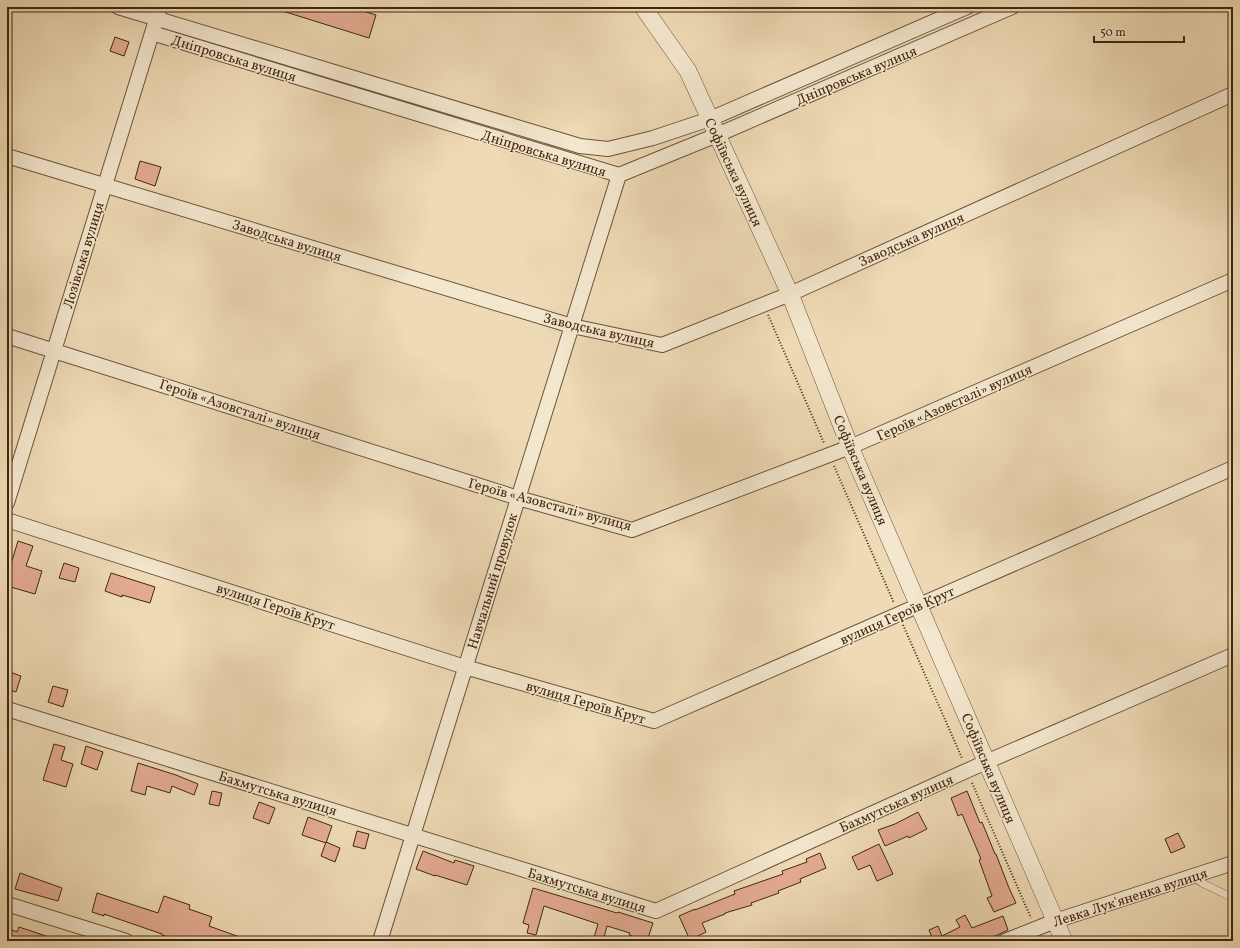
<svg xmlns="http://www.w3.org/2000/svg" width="1240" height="948" font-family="Vollkorn,serif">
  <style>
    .building { fill: #e4ab92; stroke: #40270d }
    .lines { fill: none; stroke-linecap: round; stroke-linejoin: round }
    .service-casing { stroke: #6c5437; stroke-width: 8 }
    .minor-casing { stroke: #6c5437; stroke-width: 16 }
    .tertiary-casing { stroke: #6c5437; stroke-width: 18 }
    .path { stroke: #40270d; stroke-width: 2; stroke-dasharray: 1 2; stroke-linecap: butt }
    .service { stroke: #f4e7cf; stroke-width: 7 }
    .minor { stroke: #f4e7cf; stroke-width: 14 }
    .tertiary { stroke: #f4e7cf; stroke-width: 17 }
    .labels { text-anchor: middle; stroke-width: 3; stroke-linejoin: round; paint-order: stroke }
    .street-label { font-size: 14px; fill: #40270d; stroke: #f4e7cf }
  </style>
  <rect width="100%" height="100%" fill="#eedab5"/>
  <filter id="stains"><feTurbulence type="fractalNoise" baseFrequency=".005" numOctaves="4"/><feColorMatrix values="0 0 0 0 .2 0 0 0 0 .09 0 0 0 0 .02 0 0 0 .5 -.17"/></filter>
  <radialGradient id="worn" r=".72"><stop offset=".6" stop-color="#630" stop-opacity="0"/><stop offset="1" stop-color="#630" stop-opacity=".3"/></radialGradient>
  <path class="building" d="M276 7H350L376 15 369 38 276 9Z
    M115 37 129 42 124 56 110 51Z
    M140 161 161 167 155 186 135 179Z
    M18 541 33 546 26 566 42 571 35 594 7 586V566L10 567Z
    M64 563 79 568 75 582 59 578Z
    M111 573 155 587 150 603 122 595V597L105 591Z
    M7 671 21 676 16 692 7 689Z
    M53 686 68 690 63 707 48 702Z
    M54 744 65 747 61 760 73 764 66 787 43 780Z
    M86 746 103 752 97 770 81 764Z
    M138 763 176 775 198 784 194 795 172 786 170 793 147 786 145 795 131 791Z
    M212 791 222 793 219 806 209 804Z
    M967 791 980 823 982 822 995 854H996L1009 888 1016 903 994 912 987 898 992 896 979 860 981 859 962 814 958 816 951 798Z
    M259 802 275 808 269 824 253 818Z
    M918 812 927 829 909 838 908 836 885 846 878 830 895 824Z
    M308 817 332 826 326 843 302 835Z
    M357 831 369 834 365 849 353 846Z
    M1178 833 1185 847 1171 853 1165 839Z
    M326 842 340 848 335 862 321 856Z
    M879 844 893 874 877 881 870 865 858 870 852 857Z
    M423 851 454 863 455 860 474 866 467 885 435 875V876L416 869Z
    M820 853 826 868 800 879 801 882 778 891 779 893 751 903 752 905 725 913V914L702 923 706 932 690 940 679 916 695 909V910L735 894 734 891 783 874 782 871 807 862 806 859Z
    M20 873 62 888 58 901 15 889Z
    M533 888 617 913 618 912 653 923 647 941 629 935 630 933 607 926 603 941H593L598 924 544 906 536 935 527 933 529 925 523 923Z
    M97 893 158 913 164 896 190 905 189 909 212 917 209 926 248 940V941H180L162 935V934L104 914V916L92 912Z
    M965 915 972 928 1003 916 1008 930 985 941 983 936 972 941H932L933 940 929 930 938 926 942 936 960 927 956 920Z
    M19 927 55 939V941H8L12 930 17 932Z"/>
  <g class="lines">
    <g class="service-casing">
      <path id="service" d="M1193 876 1202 883 1233 898"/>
    </g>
    <g class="minor-casing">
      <path id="minor" d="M118 7 580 146 608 149 653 138 710 119 967 7
        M152 33 619 175 717 135 1012 7
        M7 156 572 326 662 345 790 294 1233 94
        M7 336 518 498 632 530 850 447 1233 280
        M7 503 160 7
        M7 520 465 667 654 721 1233 468
        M7 709 656 911 986 762 1233 655
        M7 904 126 941
        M380 941 619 175
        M1005 941 1055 921 1233 863"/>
    </g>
    <g class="tertiary-casing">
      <path id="tertiary" d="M643 7 688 71 790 294 850 447 1064 941"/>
    </g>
    <path class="path" d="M768 315 824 443
      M834 466 894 603
      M903 625 962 758
      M972 783 1031 918"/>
    <use href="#service" class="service"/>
    <use href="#minor" class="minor"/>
    <use href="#tertiary" class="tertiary"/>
  </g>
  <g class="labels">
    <g class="street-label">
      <text transform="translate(234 58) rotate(17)" y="5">Дніпровська вулиця</text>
      <text transform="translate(856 75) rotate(-23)" y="5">Дніпровська вулиця</text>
      <text transform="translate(544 153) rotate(17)" y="5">Дніпровська вулиця</text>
      <text transform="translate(734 172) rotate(65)" y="5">Софіївська вулиця</text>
      <text transform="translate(911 239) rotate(-24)" y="5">Заводська вулиця</text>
      <text transform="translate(287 240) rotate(17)" y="5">Заводська вулиця</text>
      <text transform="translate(83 255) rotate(-73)" y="5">Лозівська вулиця</text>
      <text transform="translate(599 330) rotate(13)" y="5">Заводська вулиця</text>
      <text transform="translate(954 402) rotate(-24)" y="5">Героїв «Азовсталі» вулиця</text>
      <text transform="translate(240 409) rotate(18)" y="5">Героїв «Азовсталі» вулиця</text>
      <text transform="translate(861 470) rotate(67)" y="5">Софіївська вулиця</text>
      <text transform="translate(550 504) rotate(15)" y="5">Героїв «Азовсталі» вулиця</text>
      <text transform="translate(492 581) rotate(-73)" y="5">Навчальний провулок</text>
      <text transform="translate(276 606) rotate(18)" y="5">вулиця Героїв Крут</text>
      <text transform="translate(897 615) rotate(-24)" y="5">вулиця Героїв Крут</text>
      <text transform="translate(586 702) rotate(16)" y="5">вулиця Героїв Крут</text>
      <text transform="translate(989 768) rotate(67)" y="5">Софіївська вулиця</text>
      <text transform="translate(278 793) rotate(17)" y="5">Бахмутська вулиця</text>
      <text transform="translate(896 803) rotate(-24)" y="5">Бахмутська вулиця</text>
      <text transform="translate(587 890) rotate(17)" y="5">Бахмутська вулиця</text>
      <text transform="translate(1130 897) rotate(-18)" y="5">Левка Лук'яненка вулиця</text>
    </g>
  </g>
  <rect width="1240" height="948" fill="none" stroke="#eedab5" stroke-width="24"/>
  <rect x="8" y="8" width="1224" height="932" fill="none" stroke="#40270d" stroke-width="2"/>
  <rect x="12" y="12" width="1216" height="924" fill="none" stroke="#40270d"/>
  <path d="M1094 36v6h90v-6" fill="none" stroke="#40270d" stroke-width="2"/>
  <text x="1100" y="36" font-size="12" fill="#40270d" stroke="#f4e7cf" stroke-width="3" paint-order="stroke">50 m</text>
  <rect width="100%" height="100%" filter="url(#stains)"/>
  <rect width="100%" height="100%" fill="url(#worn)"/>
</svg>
